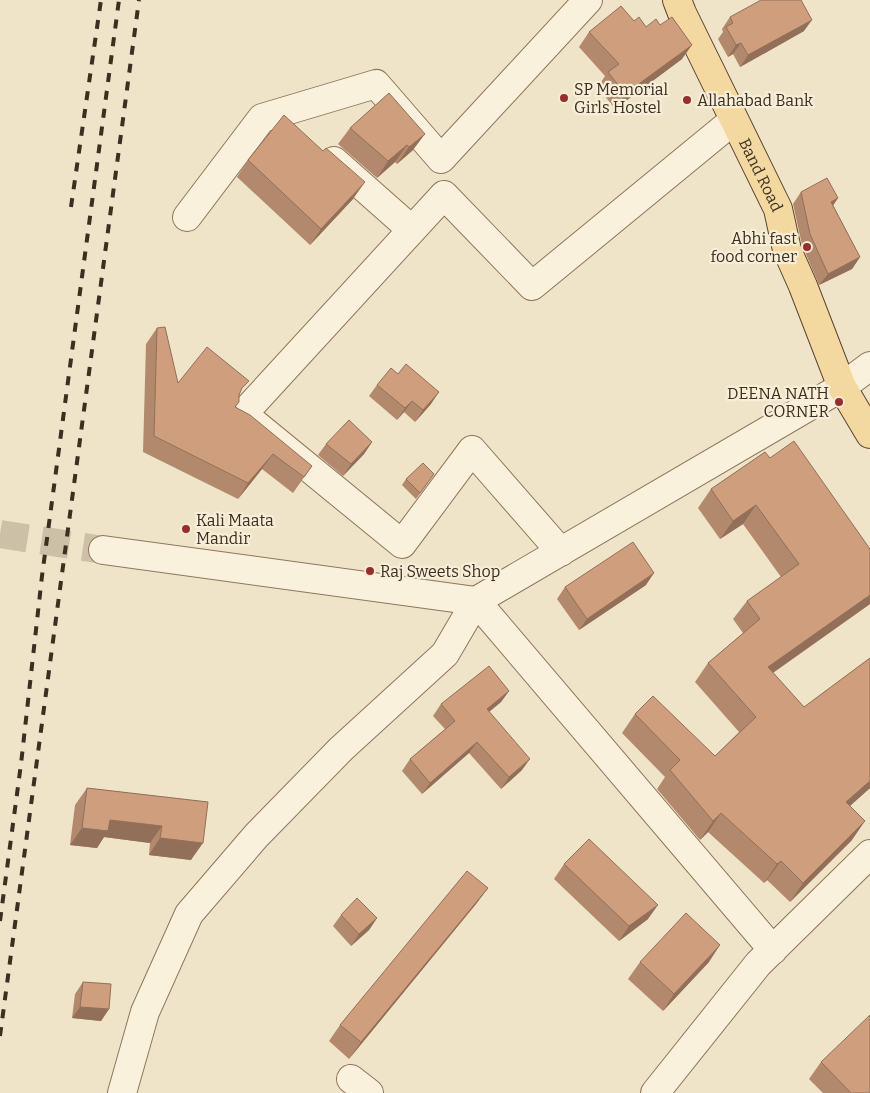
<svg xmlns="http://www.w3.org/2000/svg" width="870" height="1093" font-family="Bitter,serif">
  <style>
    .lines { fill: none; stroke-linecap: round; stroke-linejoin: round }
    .minor-tunnel { stroke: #ccc0a6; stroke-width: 28; stroke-dasharray: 28 14; stroke-linecap: butt }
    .minor-casing { stroke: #8d765c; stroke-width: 30 }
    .major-casing { stroke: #5b4430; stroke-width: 30 }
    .minor { stroke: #faf1dc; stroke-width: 28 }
    .major { stroke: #f3d9a0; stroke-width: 28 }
    .rail { stroke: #3d2e20; stroke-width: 4; stroke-dasharray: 9 9; stroke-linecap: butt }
    .wall { fill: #b2896c }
    .shaded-wall { fill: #916f58 }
    .building { fill: #cf9f7d; stroke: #916f58 }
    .poi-dot { fill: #9e2a2b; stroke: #f7eed8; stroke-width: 2 }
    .labels { text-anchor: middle; stroke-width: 4.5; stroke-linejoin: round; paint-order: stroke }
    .poi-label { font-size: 16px; fill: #3d2e20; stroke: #f7eed8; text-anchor: start }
    .street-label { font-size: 16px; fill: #3d2e20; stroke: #f7eed8 }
  </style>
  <rect width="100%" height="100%" fill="#f0e4c8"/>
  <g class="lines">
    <path class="minor-tunnel" d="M0 534 103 550"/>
    <g class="minor-casing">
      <path id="minor" d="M334 161 412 230
        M187 217 262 118 376 84 441 159 588 0
        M103 550 476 601 842 387 870 366
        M561 552 472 450 402 544 243 414 444 195 532 286 734 120
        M351 1079 369 1093
        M122 1093 145 1012 189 914 256 836 341 749 445 654 476 601 773 950
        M655 1093 758 964 870 854"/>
    </g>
    <g class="major-casing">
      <g id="major">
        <path id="s1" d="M677 0 682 13 778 209 787 250 803 286 842 387 870 434"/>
      </g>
    </g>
    <use href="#minor" class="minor"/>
    <use href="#major" class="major"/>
    <path class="rail" d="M71 207 101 0
      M0 921 21 764 42 576 119 0
      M0 1036 139 0"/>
  </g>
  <path class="wall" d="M730 17 804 31 740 67 733 54 728 57 718 39 723 32 722 29Z
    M634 21 646 27 682 59 615 109 598 87 605 76 579 47 589 32Z
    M389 93 413 150 397 164 395 162 377 178 338 144 350 128Z
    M248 160 353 199 310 245 237 177Z
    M801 192 838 198 833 205 860 257 852 269 819 285 802 245 793 204Z
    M157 328 178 383 239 395 236 407 312 466 293 493 262 469 238 499 143 452 146 344Z
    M377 385 431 404 415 422 404 412 397 420 369 396Z
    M372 442 364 454 343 476 318 455 326 444Z
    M765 452 870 604 773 673 804 707 870 658V788L850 806 852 840 790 902 767 880 764 883 708 832 700 840 657 789 665 777 622 733 635 714 715 756 739 732 695 682 708 663 743 633 733 619 747 601 781 577 743 524 720 539 698 508 711 489Z
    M434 474 416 499 402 485 406 479Z
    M646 585 579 630 557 599 565 587Z
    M509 691 501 702 489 712 522 770 501 789 469 753 422 794 402 771 410 759 445 729 433 716 441 704Z
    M87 788 208 802 191 860 149 855 150 843 104 837 97 848 70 845 75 805Z
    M564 864 648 919 619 941 554 879Z
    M488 888 476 904 349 1059 329 1041 340 1025Z
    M341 915 377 918 369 930 351 946 333 926Z
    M640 962H709L663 1011 628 979Z
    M83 982 109 1009 101 1021 72 1018 75 994Z
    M821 1062 870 1093H823L809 1079Z"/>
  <path class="shaded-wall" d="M812 20 804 31 740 67 748 55Z
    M741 43 733 54 728 57 736 45Z
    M692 45 682 59 615 109 625 94Z
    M425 134 413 150 397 164 409 147Z
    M407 145 395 162 377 178 388 161Z
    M365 182 353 199 310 245 321 229Z
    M838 198 830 210 831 202Z
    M860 257 852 269 819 285 828 274Z
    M439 392 431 404 415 422 423 410Z
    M412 401 404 412 397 420 405 408Z
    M372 442 364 454 343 476 351 464Z
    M273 454 262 469 238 499 248 483Z
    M756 505 743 524 720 539 733 521Z
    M654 573 646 585 579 630 587 619Z
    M870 595V604L754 686 768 667Z
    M509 691 501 702 479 720 487 709Z
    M477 742 469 753 422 794 430 783Z
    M530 759 522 770 501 789 509 777Z
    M870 781V788L833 821 846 802Z
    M721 813 708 832 700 840 713 821Z
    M110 820 162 826 150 843 104 837 97 848 70 845 82 828Z
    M865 821 852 840 790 902 803 883Z
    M160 838 203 843 191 860 149 855Z
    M781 861 767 880 764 883 777 864Z
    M488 888 476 904 349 1059 361 1042Z
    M658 905 648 919 619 941 629 926Z
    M377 918 369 930 351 946 359 934Z
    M720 945 709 962 663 1011 674 994Z
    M80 1007 109 1009 101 1021 72 1018Z"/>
  <path class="building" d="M761 0H801L812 20 748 55 741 43 736 45 726 27 733 23 730 17Z
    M621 6 634 21 639 17 646 27 656 19 660 25 672 17 692 45 625 94 608 72 619 64 589 32Z
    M389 93 425 134 409 147 407 145 388 161 350 128Z
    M284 115 323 151 326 148 365 182 321 229 248 160Z
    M827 178 838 198 831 202 860 257 828 274 810 234 801 192Z
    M165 327 178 383 207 347 249 381 242 388 239 395V402L235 407 250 415 312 466 304 477 273 454 248 483 154 436 157 328Z
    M406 364 439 392 423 410 412 401 405 408 377 385 391 368 398 374Z
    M349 420 372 442 351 464 326 444Z
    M794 441 870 549V595L768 667 804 707 870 658V781L846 802 865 821 803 883 781 861 777 864 721 813 713 821 670 770 680 760 635 714 653 696 715 756 756 717 708 663 760 619 747 601 799 564 756 505 733 521 711 489 765 452 770 458Z
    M423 463 434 474 420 493 406 479Z
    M633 542 654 573 587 619 565 587Z
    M489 666 509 691 487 709 530 759 509 777 477 742 430 783 410 759 455 721 441 704Z
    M87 788 208 802 203 843 160 838 162 826 110 820 108 831 82 828Z
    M589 839 658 905 629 926 564 864Z
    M467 871 488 888 361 1042 340 1025Z
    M357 898 377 918 359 934 341 915Z
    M686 913 720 945 674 994 640 962Z
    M83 982 111 984 109 1009 80 1007Z
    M870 1015V1093H851L821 1062Z"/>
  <g class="poi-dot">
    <circle cx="564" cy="98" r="5"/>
    <circle cx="687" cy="100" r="5"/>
    <circle cx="807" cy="247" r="5"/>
    <circle cx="839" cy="402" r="5"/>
    <circle cx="186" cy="529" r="5"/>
    <circle cx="370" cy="571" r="5"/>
  </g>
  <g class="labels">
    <g class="poi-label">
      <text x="574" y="95">SP Memorial<tspan x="574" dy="18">Girls Hostel</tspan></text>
      <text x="697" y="106">Allahabad Bank</text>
      <text x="797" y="244" text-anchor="end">Abhi fast<tspan x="797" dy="18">food corner</tspan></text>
      <text x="829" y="399" text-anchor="end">DEENA NATH<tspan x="829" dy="18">CORNER</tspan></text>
      <text x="196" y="526">Kali Maata<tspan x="196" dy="18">Mandir</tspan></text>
      <text x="380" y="577">Raj Sweets Shop</text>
    </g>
    <g class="street-label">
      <text dy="6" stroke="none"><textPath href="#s1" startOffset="194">Band Road</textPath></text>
    </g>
  </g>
</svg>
